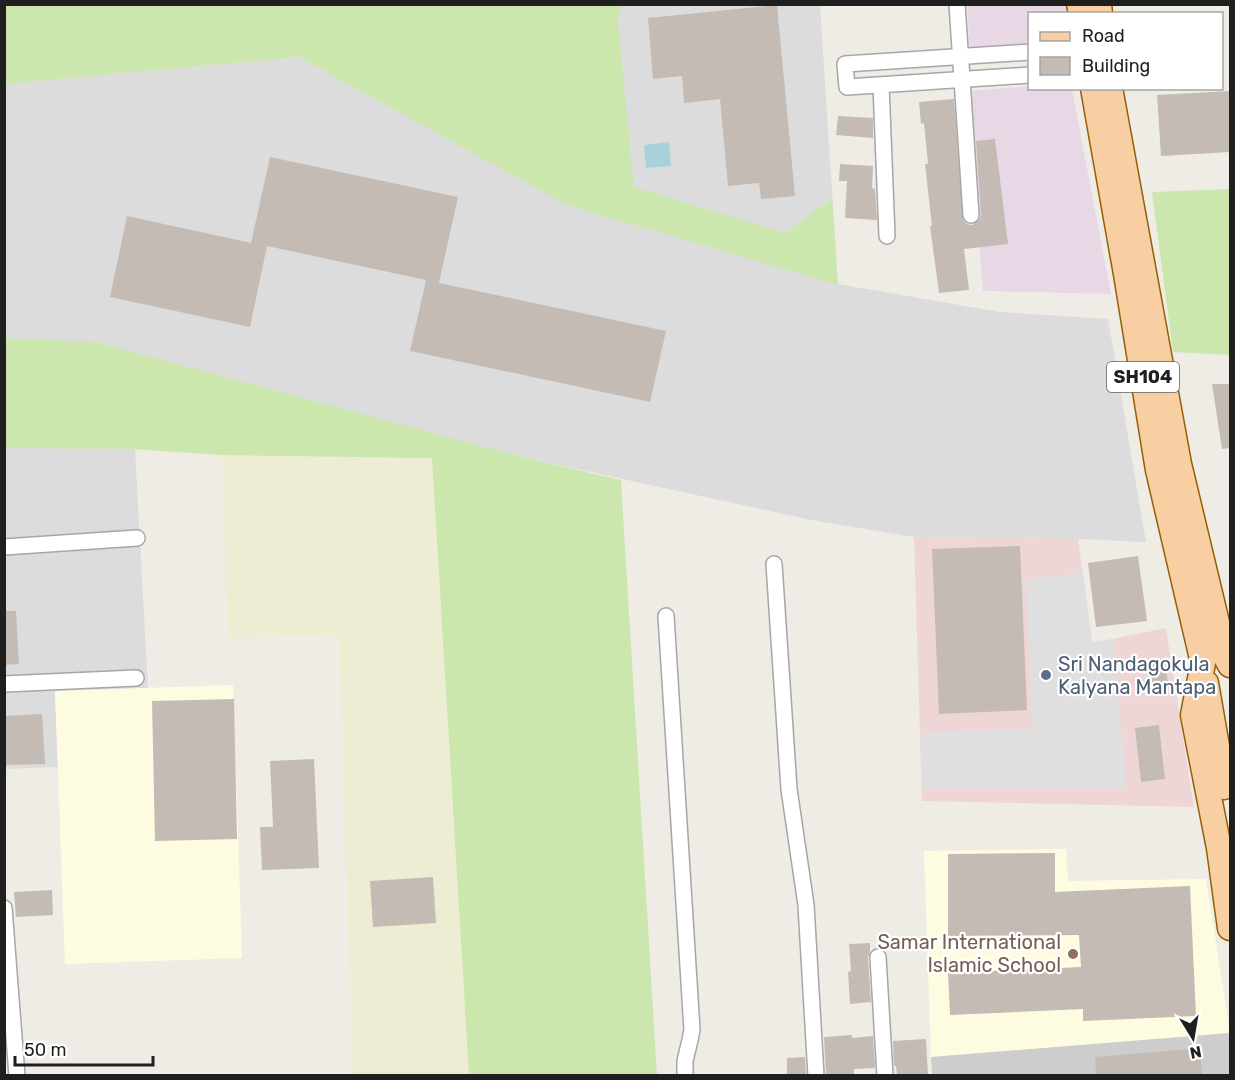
<svg xmlns="http://www.w3.org/2000/svg" width="1235" height="1080" font-family="Rubik,sans-serif">
  <style>
    .residential { fill: #dddcdc }
    .commercial { fill: #efd6d6 }
    .industrial { fill: #e8d8e6 }
    .education { fill: #fefce0 }
    .religious { fill: #cdcdcd }
    .farmland { fill: #ecedd2 }
    .grass { fill: #cce7ae }
    .parking { fill: #dfdfdf }
    .water { fill: #a8d2db }
    .building { fill: #c4bbb5 }
    .lines { fill: none; stroke-linecap: round; stroke-linejoin: round }
    .minor-casing { stroke: #a6a6a6; stroke-width: 18 }
    .primary-casing { stroke: #935f06; stroke-width: 27 }
    .minor { stroke: #fff; stroke-width: 15 }
    .primary { stroke: #f8cfa2; stroke-width: 24 }
    .service-dot { fill: #5c6f8a; stroke: #fff; stroke-width: 2 }
    .education-dot { fill: #8d6e63; stroke: #fff; stroke-width: 2 }
    .labels { text-anchor: middle; stroke-width: 4.5; stroke-linejoin: round; paint-order: stroke }
    .shield { fill: #fff; stroke: #626262; stroke-width: 1.5 }
    .shield-label { font-size: 18px; font-weight: bold; fill: #1f1f1f }
    .service-label { font-size: 20px; fill: #4e5e75; stroke: #fff; text-anchor: start }
    .education-label { font-size: 20px; fill: #785e54; stroke: #fff; text-anchor: end }
  </style>
  <rect width="100%" height="100%" fill="#efece6"/>
  <path class="residential" d="M578 5H820L838 284 1000 312 1108 319 1146 542 1078 539 914 537 811 520 526 458H432L222 455 135 449 148 688 55 692 58 767 5 769 4 84 299 57 566 204Z"/>
  <path class="commercial" d="M914 537 1078 539 1092 643 1166 628 1194 807 922 801Z"/>
  <path class="industrial" d="M967 5H1065L1066 13 1030 14 1029 47 970 51Z
    M1029 86 1030 88 1072 89 1111 294 983 291 967 91Z"/>
  <path class="education" d="M233 685 242 958 65 964 55 691Z
    M1066 849 1068 881 1206 879 1230 1033 931 1057 924 851Z"/>
  <path class="religious" d="M1230 1033V1075H932L931 1057Z"/>
  <path class="farmland" d="M222 455 432 458 469 1075H353L339 635 228 638Z"/>
  <path class="grass" d="M5 4 623 5 618 15V23L634 187 785 233 832 199 838 285 567 205 299 57 5 84Z
    M1230 189V355L1173 352 1152 192Z
    M5 338 95 342 526 458 621 480 657 1075H469L432 458 222 455 135 449 5 448Z"/>
  <path class="parking" d="M1083 572 1092 642 1113 639 1126 787H922L920 733 1032 729 1026 580Z"/>
  <path class="water" d="M669 142 671 166 646 168 644 145Z"/>
  <path class="building" d="M777 5 795 196 761 199 759 183 728 186 720 99 684 103 682 76 653 79 648 18Z
    M1230 91V152L1161 156 1157 95Z
    M954 99 963 220 967 224 972 225 979 220 981 215 976 141 995 139 1008 244 964 249 969 290 939 293 930 226H932L925 164H928L924 123 921 124 919 102Z
    M838 116 873 118V138L836 135Z
    M270 157 458 197 439 283 666 331 650 402 410 351 426 280 267 246 250 327 110 297 127 216 251 243Z
    M840 164 873 166 872 188 875 189 877 220 845 218 847 181H839Z
    M1212 384H1230V448L1222 449Z
    M1020 546 1027 710 939 714 932 549Z
    M1138 556 1147 621 1096 627 1088 563Z
    M4 611H16L19 664 4 665Z
    M1164 658 1169 688 1150 691 1145 662Z
    M234 699 237 839 155 841 152 701Z
    M42 714 45 764 5 765 4 716Z
    M1159 725 1165 779 1141 782 1135 728Z
    M314 759 319 868 262 870 260 827H273L270 761Z
    M1055 853V892L1190 886 1196 1016 1083 1021V1009L950 1015 948 973 1081 967 1079 935 948 936V854Z
    M433 877 436 923 373 927 370 881Z
    M52 890 53 915 16 917 14 892Z
    M870 943V951L868 958 871 1002 850 1004 848 972 851 971 849 944Z
    M852 1035V1038L873 1036 875 1068 854 1069V1076H826L824 1037Z
    M926 1039 928 1076H897L896 1066H894L893 1041Z
    M1200 1048 1202 1076H1096L1095 1057Z
    M805 1057 806 1076H787V1058Z"/>
  <g class="lines">
    <g class="minor-casing">
      <path id="minor" d="M957 4 971 215
        M1030 52 845 64 847 87 1030 75
        M881 85 887 236
        M4 547 137 538
        M774 564 789 789 806 905 816 1076
        M666 616 692 1030 690 1040 685 1061V1076
        M4 684 136 678
        M4 908 17 1076
        M878 957 885 1076"/>
    </g>
    <g class="primary-casing">
      <path id="primary" d="M1079 4 1081 14
        M1099 4 1100 14
        M1093 88 1126 274 1158 470 1203 663 1193 715 1219 848 1230 928
        M1110 88 1179 464 1225 656 1230 665
        M1206 683 1224 787"/>
    </g>
    <use href="#minor" class="minor"/>
    <use href="#primary" class="primary"/>
  </g>
  <circle class="service-dot" cx="1046" cy="675" r="6"/>
  <circle class="education-dot" cx="1073" cy="954" r="6"/>
  <g class="labels">
    <rect class="shield" x="1107" y="362" width="72" height="30" rx="4.5"/>
    <g class="shield-label">
      <text x="1143" y="383">SH104</text>
    </g>
    <g class="service-label">
      <text x="1058" y="671">Sri Nandagokula<tspan x="1058" dy="23">Kalyana Mantapa</tspan></text>
    </g>
    <g class="education-label">
      <text x="1061" y="949">Samar International<tspan x="1061" dy="23">Islamic School</tspan></text>
    </g>
  </g>
  <rect width="1235" height="1080" fill="none" stroke="#1f1f1f" stroke-width="12"/>
  <rect x="1028" y="12" width="195" height="78" fill="#ffffff" stroke="#a5a5a5" stroke-width="1.5"/>
  <rect x="1040" y="32" width="30" height="9" fill="#f8cfa2" stroke="#a5a5a5" stroke-width="1.5"/>
  <text x="1082" y="42" font-size="18" fill="#1f1f1f">Road</text>
  <rect x="1040" y="57" width="30" height="18" fill="#c4bbb5" stroke="#a5a5a5" stroke-width="1.5"/>
  <text x="1082" y="72" font-size="18" fill="#1f1f1f">Building</text>
  <g transform="translate(1193 1038) rotate(169)" stroke="#ffffff" stroke-width="4.5" paint-order="stroke">
  <path d="M0-4.5L10 22L0 15L-10 22Z" fill="#1f1f1f"/>
  <text y="-9" font-size="16" font-weight="bold" text-anchor="middle" fill="#1f1f1f">N</text>
  </g>
  <path d="M15 1056v9h138v-9" fill="none" stroke="#1f1f1f" stroke-width="3"/>
  <text x="24" y="1056" font-size="18" fill="#1f1f1f" stroke="#ffffff" stroke-width="4.5" paint-order="stroke">50 m</text>
</svg>
